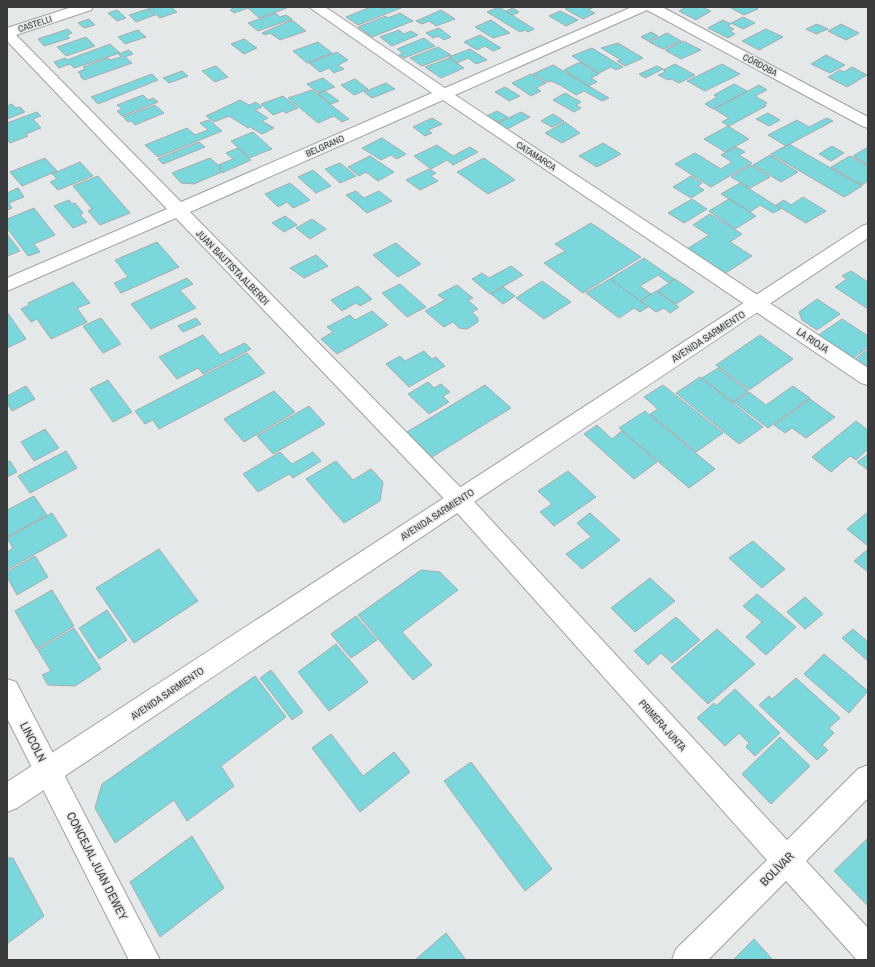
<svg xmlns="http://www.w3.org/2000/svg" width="875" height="967" font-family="'Archivo Narrow',sans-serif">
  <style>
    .building { fill: #7ad8dd; stroke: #a8abac }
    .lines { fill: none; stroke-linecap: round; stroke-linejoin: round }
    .street-casing { stroke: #9fa2a3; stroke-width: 2 }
    .secondary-casing { stroke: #9fa2a3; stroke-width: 2 }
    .street { fill: #fff; fill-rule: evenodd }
    .secondary { fill: #fff; fill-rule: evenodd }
    .labels { text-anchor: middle; stroke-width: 3; stroke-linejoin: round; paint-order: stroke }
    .far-street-label { font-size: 9px; fill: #3a3b3c; stroke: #e4e8e9 }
    .street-label { font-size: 10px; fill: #3a3b3c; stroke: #e4e8e9 }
    .near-street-label { font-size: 12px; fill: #3a3b3c; stroke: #e4e8e9 }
  </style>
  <rect width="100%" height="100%" fill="#e4e8e9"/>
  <path class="building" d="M147 7H171L177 12 160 18Z
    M235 7H251L234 13 230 10Z
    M252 7H285L287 8 259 18 248 8Z
    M371 7H380L383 9 388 7 401 8 358 25 346 17Z
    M499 7 534 29 528 32 525 30 520 32 487 12Z
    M569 7H594L588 10 595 13 583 19 565 9Z
    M681 7H702L711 11 696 20 679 11 684 8Z
    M729 7H754L758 9 744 15Z
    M513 8 519 12 513 15 506 11Z
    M148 9 155 15 136 22 129 15Z
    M117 10 126 18 117 21 108 13Z
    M441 10 455 19 436 26 429 21 422 24 416 21Z
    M560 11 578 20 566 26 549 16Z
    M276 13 280 17 286 15 292 19 258 31 248 23Z
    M400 13 413 21 372 37 358 27 386 16 388 18Z
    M743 17 755 23 743 29 731 23Z
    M89 19 95 25 84 28 78 23Z
    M292 20 306 31 280 40 270 33 265 35 262 33Z
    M491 20 510 33 493 38 475 27Z
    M723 20 731 24 728 26 734 29 730 31 735 34 728 38 708 28Z
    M817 24 828 29 816 34 806 29Z
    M841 24 859 33 846 40 828 31Z
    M439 28 451 37 444 40 438 36 433 38 426 33Z
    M68 29 72 33 67 35 70 38 44 46 38 39Z
    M766 29 783 37 759 50 742 41Z
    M138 30 146 37 125 44 118 37Z
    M399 30 404 34 411 31 418 35 392 46 380 37Z
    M651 32 658 36 648 41 641 37Z
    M667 33 681 41 663 49 649 42Z
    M480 35 501 48 493 51 485 46 477 50 464 42Z
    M86 37 95 46 66 56 57 47Z
    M424 38 435 46 404 58 399 55 403 53 397 49Z
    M244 39 257 48 244 54 231 44Z
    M683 41 701 50 681 59 665 50Z
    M318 42 332 53 307 63 293 51Z
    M618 43 643 58 625 66 617 61 621 60 601 48Z
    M110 44 120 53 74 68 70 64 59 68 54 62 65 58 67 60Z
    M438 47 451 55 422 66 410 58Z
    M592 48 623 67 616 70 611 67 599 73 572 56Z
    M470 49 487 60 476 64 468 58 457 63 449 57Z
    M129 50 133 54 125 57 132 63 84 80 80 76H82L78 72 85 69 83 67 108 58 110 60 121 57 119 54Z
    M337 52 348 60 338 65 344 69 334 73 329 68 320 72 309 63Z
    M826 55 845 65 830 73 811 64Z
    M449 58 464 68 441 78 425 67Z
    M580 62 599 74 591 78 597 82 588 86 564 70Z
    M675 64 695 75 679 83 671 79 668 80 658 75 665 72 663 70Z
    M722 64 740 74 705 91 687 81Z
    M553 65 609 98 602 101 584 91 576 95 560 85 551 81 547 82 533 74Z
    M216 66 228 77 215 82 202 71Z
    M657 66 663 69 645 78 639 74Z
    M852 67 867 75 847 87 828 77 840 70 844 72Z
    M182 71 188 76 169 83 163 78Z
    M152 74 158 80 98 104 91 97Z
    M531 74 546 83 536 88 541 91 531 96 512 83Z
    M323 78 335 87 318 93 307 84Z
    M355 79 368 89 354 95 341 85Z
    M386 83 395 89 372 98 364 92Z
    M734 84 747 91 713 109 705 104 717 97 714 95Z
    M759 85 767 90 755 96 767 103 764 105 766 106 729 126 722 122 729 118 714 109Z
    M505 87 520 96 509 101 495 92Z
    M312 90 349 119 342 122 334 116 318 123 288 98Z
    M325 91 339 101 331 104 318 94Z
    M565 93 581 102 576 105 581 108 574 112 553 100Z
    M143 95 148 100 153 98 158 102 122 116 117 111 122 109 117 105Z
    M283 96 298 108 286 113 283 111 273 115 261 104Z
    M240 100 249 105 256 102 262 107 255 110 268 118 262 121 274 128 262 134 250 127 248 128 229 116 214 122 206 116Z
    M12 104 16 108 20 107 25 112 7 119V106Z
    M155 105 164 113 135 125 131 121 128 122 123 117Z
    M497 111 508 117 498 122 487 116Z
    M37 112 41 116 33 119 41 128 26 134 28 136 10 143 7 140V123Z
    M521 112 530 117 507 129 498 123Z
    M768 113 780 120 769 126 756 119Z
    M553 114 564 121 552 127 541 121Z
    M432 118 442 124 428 130 432 133 425 136 413 127Z
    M827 118 833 121 786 146 768 135 797 120 809 127Z
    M209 120 222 131 158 157 145 145 187 128 195 135 208 130 200 123Z
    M565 122 580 133 562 143 545 133Z
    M728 126 749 139 725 152 704 139Z
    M253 132 272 149 249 158 231 141Z
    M382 138 406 154 397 159 391 155 381 160 362 148Z
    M199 142 205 147 163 164 158 159Z
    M603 143 621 154 597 167 579 156Z
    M789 144 862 186 844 197 771 154Z
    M437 145 453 156 470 147 478 152 453 165 447 160 431 169 414 156Z
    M832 146 844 153 831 161 819 154Z
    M736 147 745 152 739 155 752 163 711 187 675 164 695 153 721 169 732 162 721 155Z
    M868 147V165L853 156Z
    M238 148 251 160 222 173 219 169 222 168 218 165 233 159 226 153Z
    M770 155 798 172 781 182 753 165Z
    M370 156 394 172 378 181 366 172 359 176 348 167Z
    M850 156 868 166V181L862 185 831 167Z
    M45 158 57 171 22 186 10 172Z
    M210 158 221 168 219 169 222 172 194 184 181 183 172 173Z
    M484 158 515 180 488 194 457 172Z
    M80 162 93 176 58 190 50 182 57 179 52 174Z
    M340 163 356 176 340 183 325 169Z
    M751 165 770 177 750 188 731 177Z
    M429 169 436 173 431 176 438 181 420 190 406 180Z
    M313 170 331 186 316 193 298 177Z
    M98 176 130 213 100 225 88 211 92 209 73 186Z
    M691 176 702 183 698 186 704 190 691 198 673 187Z
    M290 183 310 200 293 208 287 202 278 207 265 194Z
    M740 183 781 209 773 213 760 205 750 212 721 194Z
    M18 188 24 197 9 203 12 208 7 210V193Z
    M356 191 364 198 379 191 392 201 367 213 346 195Z
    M803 197 826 211 806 223 776 205 784 200 791 205Z
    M692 199 707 209 684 223 668 213Z
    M729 199 756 216 735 229 709 211Z
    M69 200 72 204 75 203 83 213 80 215 87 222 73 228 54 206Z
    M34 208 55 235 34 244 40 252 28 256 7 228V219Z
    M710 214 742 234 730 242 752 256 724 274 687 249 709 235 693 225Z
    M285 216 297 225 284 232 272 223Z
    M312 219 326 229 310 239 296 228Z
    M591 223 641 257 583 293 544 263 565 251 555 244Z
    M7 234 20 251 7 256Z
    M157 242 179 267 121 293 114 283 128 277 115 260Z
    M396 243 421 264 398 277 373 255Z
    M316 255 328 266 304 278 290 268Z
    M644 258 674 279 669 283 658 275 640 286 651 294 640 301 610 279Z
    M511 266 523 275 490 294 472 279 482 273 489 278Z
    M851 271 868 282V309L835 287 847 279 842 276Z
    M187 278 193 284 180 290 196 308 151 329 131 304Z
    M610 279 648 307 640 312 634 308 619 318 586 293Z
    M675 279 694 292 676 304 657 291Z
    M542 281 571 302 544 319 516 298Z
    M73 282 90 303 77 308 87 322 51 339 37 319 31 322 21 309 29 305 28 303Z
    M400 284 426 307 407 317 382 293Z
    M457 285 473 298 468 300 478 309 472 312 478 318V322L467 329 459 328 453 322 444 327 425 311 445 300 438 295Z
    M358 286 372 299 360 306 356 303 342 311 331 300Z
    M503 287 515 296 503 304 491 294Z
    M656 291 679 307 670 313 664 308 656 312 641 301Z
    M817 299 840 314 817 330 802 320 799 312Z
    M372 311 388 325 337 354 321 339 333 332 327 327 350 315 355 320Z
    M7 312 26 339 7 348Z
    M101 318 121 344 103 353 83 326Z
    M196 318 201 324 183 332 178 326Z
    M842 319 868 336V347L851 360 817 336Z
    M203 335 220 355 245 343 251 349 203 374 198 368 177 379 159 357Z
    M760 335 793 359 749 390 716 365Z
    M868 349V371L853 361Z
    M424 351 432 359 436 357 445 366 409 387 386 364 400 356 405 361Z
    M247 353 265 373 159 429 153 420 145 424 135 411Z
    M718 368 748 391 733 402 702 378Z
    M700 377 763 427 739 444 676 393Z
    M108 380 132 412 113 422 90 389Z
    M428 382 434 388 441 384 450 392 443 396 449 402 429 414 408 394Z
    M485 385 511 408 432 457 407 432Z
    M663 385 723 433 696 452 650 414 658 409 644 397Z
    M26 386 35 399 12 411 7 403V396Z
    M793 386 810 398 768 428 734 402 749 392 766 405Z
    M274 391 295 412 244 442 224 419Z
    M810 399 835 417 806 438 792 428 785 433 774 425Z
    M309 406 325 424 273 454 257 436Z
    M645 411 715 469 689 488 619 428Z
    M856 421 868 430V449L856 460 850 456 831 472 812 457Z
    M597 425 612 439 622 431 657 462 634 479 584 434Z
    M45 429 59 448 34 461 21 442Z
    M66 451 77 468 30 493 18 476Z
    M280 452 292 464 313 452 321 461 293 478 289 474 258 492 243 474Z
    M868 454V470L857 462Z
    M10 461 17 472 7 477V462Z
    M336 461 353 480 371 469 383 482 380 501 344 523 306 479Z
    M568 471 596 497 554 526 540 512 552 504 538 491Z
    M34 496 47 515 7 537V510Z
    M868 512V546L847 529Z
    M52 513 67 536 7 570V552L13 548 7 538Z
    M590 513 620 540 582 569 566 554 591 537 577 523Z
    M753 541 785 569 762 588 729 558Z
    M159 549 198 601 134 643 96 588Z
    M868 549V572L854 561Z
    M35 556 48 577 17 595 7 577V572Z
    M421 570 440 572 458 590 402 632 432 665 413 680 358 615Z
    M650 578 675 601 635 632 611 608Z
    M52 590 74 626 37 649 15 611Z
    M757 594 796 627 766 655 746 637 762 622 743 606Z
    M805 597 823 614 805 629 787 612Z
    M107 610 127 640 99 659 79 628Z
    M356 616 377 640 351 658 331 634Z
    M676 617 700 640 672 663 661 653 648 665 634 651Z
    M74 628 101 669 75 686 48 685 42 675 51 671 38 650Z
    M717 629 755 664 708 704 671 668Z
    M853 629 868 642V661L842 638Z
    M336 644 368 682 329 711 298 672Z
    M824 654 868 691 849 713 804 674Z
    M271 670 303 712 292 720 260 678Z
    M255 676 286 717 221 766 234 786 187 821 174 800 115 843 95 808 102 784Z
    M796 678 840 718 829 728 834 733 822 745 828 750 817 760 759 705 769 696 772 699Z
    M735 689 780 733 755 756 746 747 749 743 739 733 725 746 697 718 714 703 716 706Z
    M331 734 363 776 394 752 410 772 360 812 312 748Z
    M780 737 810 766 771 804 742 774Z
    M471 762 552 869 525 891 444 781Z
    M192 836 224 888 160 937 130 882Z
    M868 838V906L834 871Z
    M7 858H13L44 916 7 944Z
    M446 933 466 960H415Z
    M754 939 773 960H733Z"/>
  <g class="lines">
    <g class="street-casing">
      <path id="street" d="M72 7H93L91 10 16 35 181 202 432 93 309 7H325L445 88 632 7H662L868 117V128L862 126 647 10 455 95 868 368V385L861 383 443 100 190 212 467 494 787 840 858 769 868 765V798L806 861 868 928V960H857L786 881 708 960H672L676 949 767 860 451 506 176 218 7 291V278L167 209 7 41V28Z
        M7 679 16 682 160 960H129L7 718Z"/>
    </g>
    <g class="secondary-casing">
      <path id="secondary" d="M868 224V238L17 808 7 812V782L862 226Z"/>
    </g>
    <use href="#street" class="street"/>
    <use href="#secondary" class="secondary"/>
  </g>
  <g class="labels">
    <g class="far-street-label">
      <text transform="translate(35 24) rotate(-18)" y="3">CASTELLI</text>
      <text transform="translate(760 65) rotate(28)" y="3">CÓRDOBA</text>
      <text transform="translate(325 146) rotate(-24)" y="3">BELGRANO</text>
      <text transform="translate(536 156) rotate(33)" y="3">CATAMARCA</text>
    </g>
    <g class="street-label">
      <text transform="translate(233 267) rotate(46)" y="4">JUAN BAUTISTA ALBERDI</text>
      <text transform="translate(708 336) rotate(-33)" y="4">AVENIDA SARMIENTO</text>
      <text transform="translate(813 340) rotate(34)" y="4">LA RIOJA</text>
      <text transform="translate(437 514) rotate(-33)" y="4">AVENIDA SARMIENTO</text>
      <text transform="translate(167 693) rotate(-34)" y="4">AVENIDA SARMIENTO</text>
      <text transform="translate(663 725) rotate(48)" y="4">PRIMERA JUNTA</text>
    </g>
    <g class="near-street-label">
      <text transform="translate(33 742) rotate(63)" y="4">LINCOLN</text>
      <text transform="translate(97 866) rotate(63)" y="4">CONCEJAL JUAN DEWEY</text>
      <text transform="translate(777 869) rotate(-45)" y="4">BOLÍVAR</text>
    </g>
  </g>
  <rect width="875" height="967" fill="none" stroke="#3a3b3c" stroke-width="16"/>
</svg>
